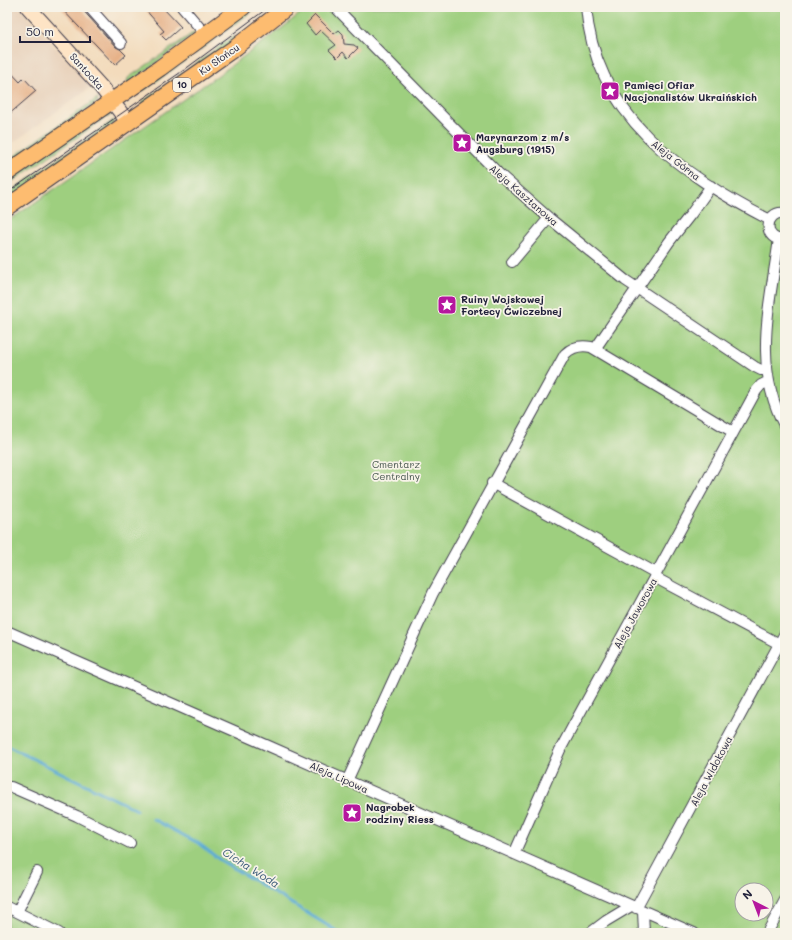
<svg xmlns="http://www.w3.org/2000/svg" width="792" height="940" font-family="Mali,sans-serif">
  <style>
    .built { fill: #e7cfb7 }
    .green { fill: #9ecf7f; stroke: #60785d; fill-rule: evenodd }
    .lines { fill: none; stroke-linecap: round; stroke-linejoin: round }
    .stream { stroke: #5babd6; stroke-width: 3 }
    .building { fill: #e7b289 }
    .street-casing { stroke: #413e4e; stroke-width: 12 }
    .secondary-casing { stroke: #413e4e; stroke-width: 16 }
    .primary-casing { stroke: #413e4e; stroke-width: 18 }
    .street { stroke: #fff; stroke-width: 10 }
    .secondary { stroke: #fee4c5; stroke-width: 14 }
    .primary { stroke: #fdbc6f; stroke-width: 16 }
    .tram { stroke: #22223b; stroke-width: 1 }
    .labels { text-anchor: middle; stroke-width: 3.5; stroke-linejoin: round; paint-order: stroke }
    .shield { fill: #f7f3e8; stroke: #62616f; stroke-width: 1 }
    .shield-label { font-size: 9px; font-weight: bold; fill: #22223b }
    .street-label { font-size: 10px; fill: #22223b; stroke: #f7f3e8 }
    .poi-label { font-size: 10px; font-weight: bold; fill: #22223b; stroke: #f7f3e8; text-anchor: start }
    .park-label { font-size: 10px; fill: #47564f; stroke: #f7f3e8 }
    .water-label { font-size: 11px; font-style: italic; fill: #395979; stroke: #f7f3e8 }
  </style>
  <rect width="100%" height="100%" fill="#f7f3e8"/>
  <filter id="ink" filterUnits="userSpaceOnUse"><feTurbulence type="fractalNoise" baseFrequency=".025" numOctaves="2"/><feDisplacementMap in="SourceGraphic" scale="8" xChannelSelector="R" yChannelSelector="G"/><feConvolveMatrix kernelMatrix="1 2 1 2 8 2 1 2 1" color-interpolation-filters="sRGB"/></filter>
  <filter id="wash" filterUnits="userSpaceOnUse"><feTurbulence type="fractalNoise" baseFrequency=".012" numOctaves="4" result="noise"/><feDisplacementMap in="SourceGraphic" scale="16" xChannelSelector="R" yChannelSelector="G"/><feGaussianBlur stdDeviation="0.9" result="paint"/><feColorMatrix in="noise" values="0 0 0 0 0 0 0 0 0 0 0 0 0 0 0 0 0 1.4 0 .05"/><feComposite in="paint" operator="in"/></filter>
  <g filter="url(#wash)">
    <rect width="100%" height="100%" fill="#f3dbbc"/>
    <path class="built" d="M12 7H19L91 87 7 147V11Z"/>
    <path class="green" d="M249 7H258L196 53 137 95 134 91Z
      M308 7H785V933H7V222L217 76 281 29ZM742 890H766V914H742Z
      M197 30 196 33 128 84 127 81 128 78Z
      M234 36 236 40 144 106 142 102Z
      M98 98 97 102 7 168V161Z
      M106 112 111 114 7 185V178Z
      M114 120V124L7 201V194Z"/>
    <g class="lines">
      <path class="stream" d="M7 746 137 810
        M153 819 198 843 220 860 340 933"/>
    </g>
    <g id="blocks">
      <path class="building" d="M60 7H80L116 47 120 49 126 55 115 65Z
        M143 7H162L181 27 166 40 160 34 164 31Z
        M315 15 334 34 339 30 343 34 344 44 354 45 358 48 348 58 343 52 337 58 329 50 336 45 320 30 315 35 306 24Z
        M7 68 20 82 24 78 36 91 7 116Z"/>
    </g>
  </g>
  <g filter="url(#ink)">
    <use href="#blocks" fill-opacity="0" stroke="#413e4e" stroke-width="1"/>
    <g class="lines">
      <g class="street-casing">
        <path id="street" d="M89 7 121 43
          M182 7 206 35
          M335 7 498 173 549 218 625 280 755 367 761 370H767
          M586 7C595 116 681 174 770 220
          M785 213C763 210 763 243 785 239
          M779 239C770 305 752 366 785 427
          M512 262 549 218
          M595 349 669 242 691 214 711 186
          M492 483 656 573
          M654 577 785 647
          M7 631 694 933
          M347 781 433 593 565 354C572 347 581 345 591 347L733 432
          M7 787H11L77 816 130 843
          M514 854 560 750 574 724 756 391 761 385 769 381
          M7 907 59 933
          M636 908 785 633
          M643 911 644 933
          M17 912 37 872
          M590 933 606 921 631 906
          M767 933 785 900"/>
      </g>
      <g class="secondary-casing">
        <path id="secondary" d="M28 7 101 87 128 122"/>
      </g>
      <g class="primary-casing">
        <path id="primary" d="M7 173 160 68 243 7
          M7 207 236 47 287 7"/>
      </g>
      <use href="#street" class="street"/>
      <use href="#secondary" class="secondary"/>
      <use href="#primary" class="primary"/>
      <path class="tram" d="M7 193 184 70 269 7"/>
    </g>
  </g>
  <defs>
    <g id="sight-square" transform="scale(1)"><rect x="-9" y="-9" width="18" height="18" rx="4" fill="#b5179e" stroke="#f7f3e8"/><path d="M0-6L1.8-2.2L6-1.7L2.9 1.2L3.7 5.4L0 3.3L-3.7 5.4L-2.9 1.2L-6-1.7L-1.8-2.2Z" fill="#fff"/></g>
  </defs>
  <g fill-rule="evenodd">
    <use href="#sight-square" x="610" y="91"/>
    <use href="#sight-square" x="462" y="143"/>
    <use href="#sight-square" x="447" y="305"/>
    <use href="#sight-square" x="352" y="813"/>
  </g>
  <g class="labels">
    <rect class="shield" x="173" y="78" width="18" height="14" rx="3"/>
    <g class="shield-label">
      <text x="182" y="88">10</text>
    </g>
    <g class="street-label">
      <text transform="translate(219 59) rotate(-35)" y="4">Ku Słońcu</text>
      <text transform="translate(87 71) rotate(48)" y="4">Santocka</text>
      <text transform="translate(676 160) rotate(38)" y="4">Aleja Górna</text>
      <text transform="translate(524 195) rotate(41)" y="4">Aleja Kasztanowa</text>
      <text transform="translate(635 613) rotate(-61)" y="4">Aleja Jaworowa</text>
      <text transform="translate(711 771) rotate(-62)" y="4">Aleja Widokowa</text>
      <text transform="translate(339 777) rotate(24)" y="4">Aleja Lipowa</text>
    </g>
    <g class="poi-label">
      <text x="624" y="89">Pamięci Ofiar<tspan x="624" dy="12">Nacjonalistów Ukraińskich</tspan></text>
      <text x="476" y="141">Marynarzom z m/s<tspan x="476" dy="12">Augsburg (1915)</tspan></text>
      <text x="461" y="303">Ruiny Wojskowej<tspan x="461" dy="12">Fortecy Ćwiczebnej</tspan></text>
      <text x="366" y="811">Nagrobek<tspan x="366" dy="12">rodziny Riess</tspan></text>
    </g>
    <g class="park-label">
      <text x="396" y="468">Cmentarz<tspan x="396" dy="12">Centralny</tspan></text>
    </g>
    <g class="water-label">
      <text transform="translate(251 868) rotate(32)" y="4">Cicha Woda</text>
    </g>
  </g>
  <rect width="792" height="940" fill="none" stroke="#f7f3e8" stroke-width="24"/>
  <g transform="translate(754 902) rotate(318)"><circle r="19" fill="#f7f3e8" stroke="#a29fa3"/>
  <path d="M0-3L7 15L0 10L-7 15Z" fill="#b5179e"/>
  <text y="-6" font-size="11" font-weight="bold" text-anchor="middle" fill="#22223b">N</text>
  </g>
  <path d="M20 36v6h70v-6" fill="none" stroke="#22223b" stroke-width="2"/>
  <text x="26" y="36" font-size="12" fill="#22223b" stroke="#f7f3e8" stroke-width="3" paint-order="stroke">50 m</text>
</svg>
